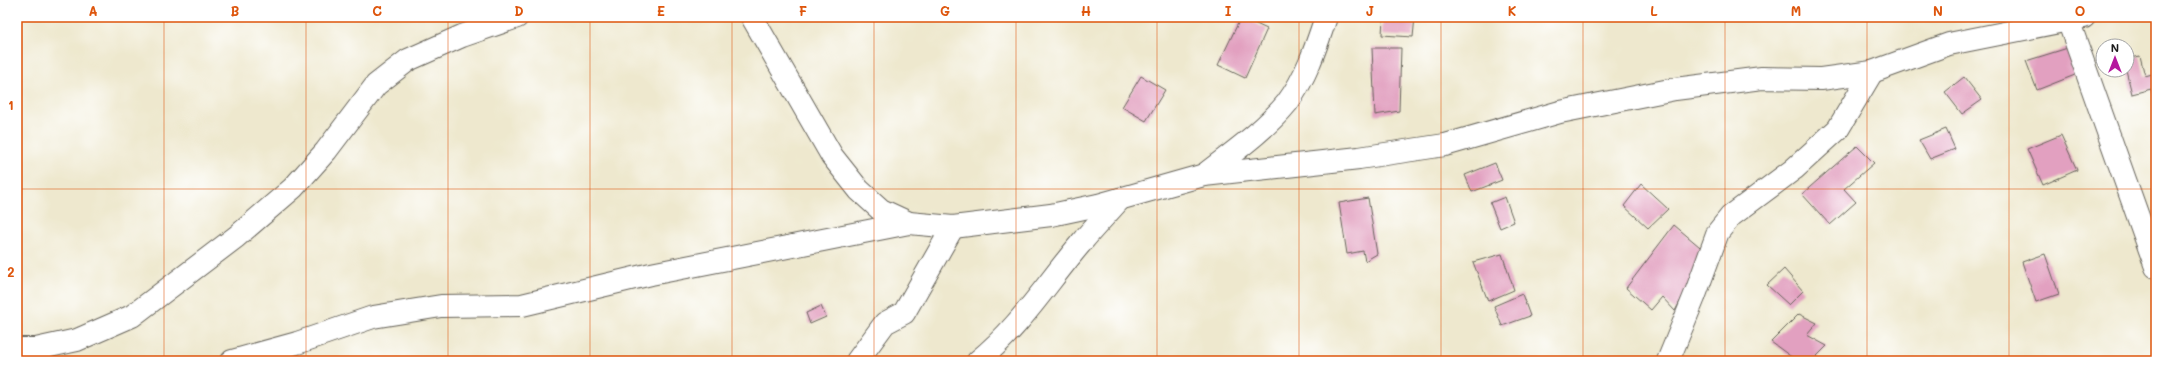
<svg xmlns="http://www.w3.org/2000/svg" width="2173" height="378" font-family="Mali,sans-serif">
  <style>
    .building { fill: #e2a0c0 }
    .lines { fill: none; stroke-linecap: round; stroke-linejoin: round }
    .minor-casing { stroke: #66635a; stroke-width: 24 }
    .tertiary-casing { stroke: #66635a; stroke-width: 24 }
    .minor { stroke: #fff; stroke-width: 22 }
    .tertiary { stroke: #fff; stroke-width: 22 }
    .grid { fill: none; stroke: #de560d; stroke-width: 1; stroke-opacity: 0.55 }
    .neatline { fill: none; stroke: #de560d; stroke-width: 1.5 }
    .grid-label { font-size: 13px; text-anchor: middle; font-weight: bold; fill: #de560d }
  </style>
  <rect width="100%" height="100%" fill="#fff"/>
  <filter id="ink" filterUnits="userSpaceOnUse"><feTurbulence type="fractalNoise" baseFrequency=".025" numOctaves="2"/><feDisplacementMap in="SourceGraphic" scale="8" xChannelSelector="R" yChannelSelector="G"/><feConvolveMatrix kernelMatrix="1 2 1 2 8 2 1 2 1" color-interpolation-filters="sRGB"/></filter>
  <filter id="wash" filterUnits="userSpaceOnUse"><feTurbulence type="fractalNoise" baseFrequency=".012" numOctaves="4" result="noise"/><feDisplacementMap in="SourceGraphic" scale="16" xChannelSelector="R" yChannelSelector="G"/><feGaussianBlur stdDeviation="0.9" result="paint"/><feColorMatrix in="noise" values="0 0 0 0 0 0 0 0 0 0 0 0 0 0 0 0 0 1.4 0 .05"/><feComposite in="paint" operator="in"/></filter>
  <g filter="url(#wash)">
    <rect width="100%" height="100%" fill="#eee8ce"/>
    <g id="blocks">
      <path class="building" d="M1241 17 1267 29 1245 78 1218 65Z
        M1383 17H1415L1413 37 1382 35Z
        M2071 47 2080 73 2037 90 2026 61Z
        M1372 48H1401L1399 111 1375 115Z
        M2140 56 2145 76 2156 73V95L2153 96 2151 89 2132 94 2126 70 2127 59Z
        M1141 76 1165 90 1146 121 1122 107Z
        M1964 77 1982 100 1962 114 1945 92Z
        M1946 129 1955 149 1930 159 1919 140Z
        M2061 135 2077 170 2043 185 2027 149Z
        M1857 146 1874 163 1844 189 1856 202 1830 225 1802 194Z
        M1495 163 1502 180 1472 192 1465 175Z
        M1641 184 1668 209 1648 228 1624 206Z
        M1505 197 1514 222 1500 228 1490 203Z
        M1368 198 1377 254 1365 261 1363 251 1347 254 1339 203Z
        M1674 225 1706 252 1675 311 1662 297 1651 310 1626 288Z
        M1502 254 1514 290 1488 301 1473 262Z
        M2045 254 2059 294 2036 302 2022 262Z
        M1784 269 1803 291 1789 305 1767 285Z
        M1522 294 1530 316 1502 326 1494 306Z
        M821 306 826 317 810 324 806 313Z
        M1799 314 1817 323 1807 335 1827 346 1812 361H1797L1771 342Z"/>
    </g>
  </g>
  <g filter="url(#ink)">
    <use href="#blocks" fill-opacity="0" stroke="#66635a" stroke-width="1"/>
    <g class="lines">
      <g class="minor-casing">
        <path id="minor" d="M2067 17 2156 267
          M1204 175C1232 153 1264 131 1287 103 1306 78 1316 47 1326 17
          M232 361 297 343 373 317 441 306 522 305 651 274 909 223
          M857 361 885 323 904 313 953 227
          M978 361C1019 328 1047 283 1081 243 1093 228 1107 214 1120 199
          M1668 361 1695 295 1718 232 1731 216 1794 169 1838 129 1872 72"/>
      </g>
      <g class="tertiary-casing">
        <path id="tertiary" d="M752 17 832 156 859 190 881 210 909 223 953 227 1051 215 1098 205 1204 175 1359 158 1445 145 1560 112 1675 89 1762 78 1821 79 1872 72 1949 44 2084 17
          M17 349H36L77 340 132 316 236 237 293 188 326 151 376 85 408 60 462 36 517 17"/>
      </g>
      <use href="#minor" class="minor"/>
      <use href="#tertiary" class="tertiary"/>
    </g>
  </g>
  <path class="grid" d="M164 17V361M306 17V361M448 17V361M590 17V361M732 17V361M874 17V361M1016 17V361M1157 17V361M1299 17V361M1441 17V361M1583 17V361M1725 17V361M1867 17V361M2009 17V361M17 189H2156"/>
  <rect width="2173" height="378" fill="none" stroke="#fff" stroke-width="44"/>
  <g transform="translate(2115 58)"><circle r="19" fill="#ffffff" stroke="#a4a4a4"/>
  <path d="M0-3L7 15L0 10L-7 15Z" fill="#b5179e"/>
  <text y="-6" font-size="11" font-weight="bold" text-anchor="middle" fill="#1c1c1c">N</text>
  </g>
  <rect x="22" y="22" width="2129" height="334" class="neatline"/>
  <g class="grid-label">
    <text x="93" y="16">A</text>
    <text x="235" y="16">B</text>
    <text x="377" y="16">C</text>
    <text x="519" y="16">D</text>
    <text x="661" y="16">E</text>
    <text x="803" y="16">F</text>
    <text x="945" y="16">G</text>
    <text x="1086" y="16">H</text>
    <text x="1228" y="16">I</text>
    <text x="1370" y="16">J</text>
    <text x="1512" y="16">K</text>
    <text x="1654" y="16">L</text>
    <text x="1796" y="16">M</text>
    <text x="1938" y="16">N</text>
    <text x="2080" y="16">O</text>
    <text x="11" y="110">1</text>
    <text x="11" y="277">2</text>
  </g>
</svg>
